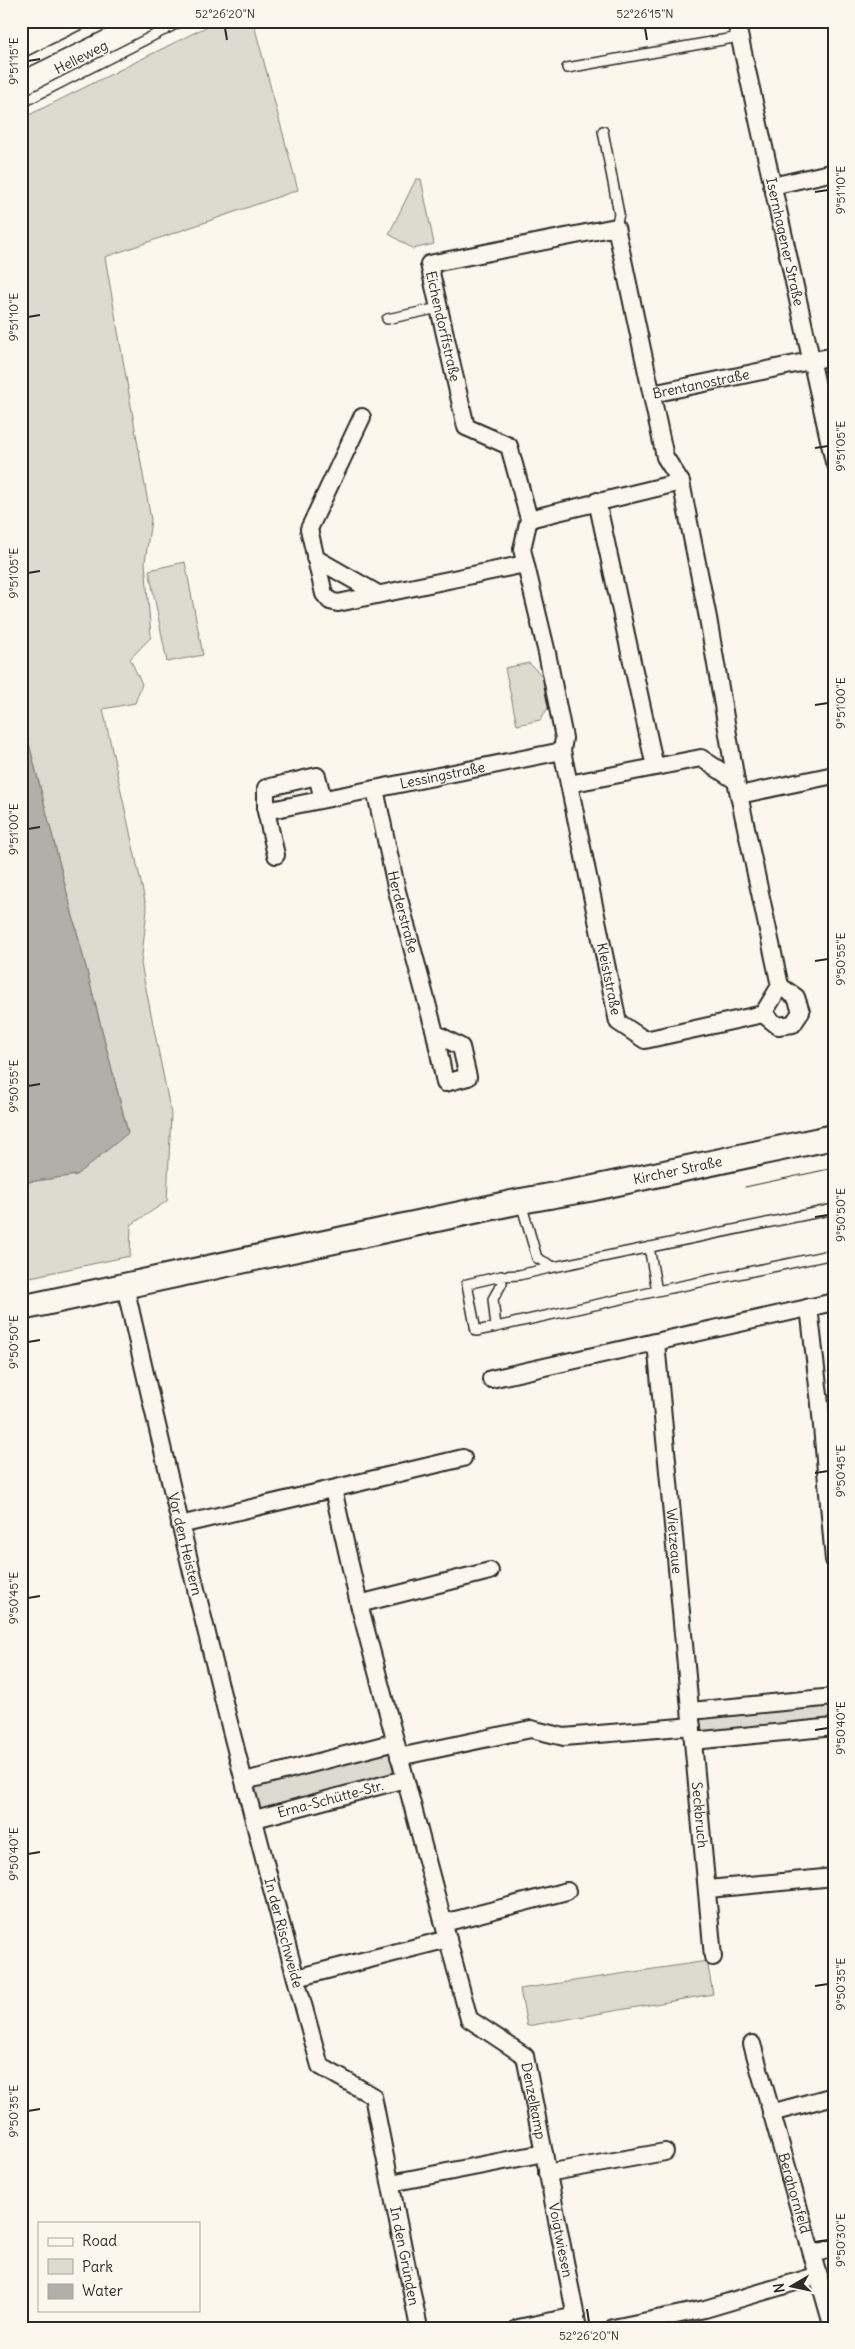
<svg xmlns="http://www.w3.org/2000/svg" width="855" height="2349" font-family="Delius,sans-serif">
  <style>
    .green { fill: #dddad0; stroke: #84827e }
    .water { fill: #b1afa7; stroke: #7b7a75 }
    .lines { fill: none; stroke-linecap: round; stroke-linejoin: round }
    .service-casing { stroke: #2b2b2b; stroke-width: 12 }
    .minor-casing { stroke: #2b2b2b; stroke-width: 20 }
    .secondary-casing { stroke: #2b2b2b; stroke-width: 28 }
    .service { stroke: #fbf7ec; stroke-width: 9 }
    .minor { stroke: #fbf7ec; stroke-width: 16 }
    .secondary { stroke: #fbf7ec; stroke-width: 24 }
    .tram { stroke: #2b2b2b; stroke-width: 1 }
    .ticks { fill: none; stroke: #2b2b2b; stroke-width: 2 }
    .labels { text-anchor: middle; stroke-width: 4; stroke-linejoin: round; paint-order: stroke }
    .street-label { font-size: 14px; fill: #2b2b2b; stroke: #fbf7ec }
    .neatline { fill: none; stroke: #2b2b2b; stroke-width: 2 }
    .ticks-label { font-size: 12px; text-anchor: middle; fill: #2b2b2b }
  </style>
  <rect width="100%" height="100%" fill="#fbf7ec"/>
  <filter id="ink" filterUnits="userSpaceOnUse"><feTurbulence type="fractalNoise" baseFrequency=".02" numOctaves="2"/><feDisplacementMap in="SourceGraphic" scale="10" xChannelSelector="R" yChannelSelector="G"/><feConvolveMatrix kernelMatrix="1 2 1 2 8 2 1 2 1" color-interpolation-filters="sRGB"/></filter>
  <g filter="url(#ink)">
    <path class="green" d="M218 21H253L298 190 105 257 151 520 145 562 151 637 130 659 142 684 135 703 103 709 147 910 141 964 171 1114 167 1201 131 1225 130 1256 21 1279V1183L77 1175 128 1132 21 712V119Z
      M416 179H421L434 244 413 249 389 234Z
      M185 562 203 655 167 662 149 570Z
      M529 663 545 679 550 705 540 720 517 725 505 668Z
      M834 1701V1723L698 1737 695 1715Z
      M393 1746 401 1777 258 1814 250 1783Z
      M707 1961 713 1994 527 2026 520 1989Z"/>
    <path class="water" d="M21 712 128 1133 77 1175 21 1183Z"/>
    <g class="lines">
      <g class="service-casing">
        <path id="service" d="M160 21 165 30
          M21 65 111 21
          M567 68 739 37
          M21 91 29 99
          M21 106 29 99 182 21
          M603 131 619 214 616 227
          M387 319 439 308
          M521 1203 537 1258 554 1267 834 1209
          M649 1247 657 1291 834 1254
          M501 1276 519 1275 554 1267
          M496 1327 493 1299 502 1283 501 1276 467 1284 476 1331 496 1327 657 1291"/>
      </g>
      <g class="minor-casing">
        <g id="minor">
          <path id="s1" d="M736 21 834 462"/>
          <path d="M772 186 834 172"/>
          <path id="s2" d="M652 394 834 356"/>
          <path d="M362 417 309 529 324 594 330 601 338 603 525 564"/>
          <path d="M597 501 655 767"/>
          <path d="M529 519 681 482"/>
          <path d="M315 558 378 594"/>
          <path id="s3" d="M569 784 618 1022 645 1040 763 1014 780 986 736 781 708 618 681 482 665 457 616 227 429 264 466 427 509 446 529 519 522 549 547 653 564 738 562 751 569 784 701 758 736 781"/>
          <path id="s4" d="M375 789 397 891 435 1033 445 1083 468 1077 461 1047 435 1033"/>
          <path d="M739 795 834 775"/>
          <path d="M266 811V788L317 776 323 799"/>
          <path id="s5" d="M276 855 266 811 562 751"/>
          <path d="M763 1014 778 1026 793 1024 801 1012 796 997 780 986"/>
          <path id="s6" d="M125 1286C184 1547 248 1808 320 2066L373 2096 419 2328"/>
          <path d="M809 1307 820 1404 834 1560"/>
          <path id="s7" d="M656 1342 713 1957"/>
          <path d="M491 1379 834 1302"/>
          <path id="s8" d="M333 1489 359 1604 469 2019 525 2056 578 2328"/>
          <path d="M180 1525 463 1458"/>
          <path d="M359 1604 490 1571"/>
          <path d="M691 1711 834 1697"/>
          <path d="M693 1741 834 1727"/>
          <path d="M399 1757 531 1729 564 1737 692 1726"/>
          <path d="M245 1781 395 1742"/>
          <path id="s9" d="M255 1819 405 1779"/>
          <path d="M708 1889 834 1877"/>
          <path d="M444 1923 567 1891"/>
          <path d="M296 1978 448 1939"/>
          <path id="s10" d="M752 2044 833 2328"/>
          <path d="M771 2113 834 2096"/>
          <path d="M547 2173 665 2152"/>
          <path d="M391 2183 544 2153"/>
          <path d="M813 2254 834 2248"/>
          <path d="M518 2328 576 2316"/>
          <path d="M613 2328 705 2309 819 2275"/>
        </g>
      </g>
      <g class="secondary-casing">
        <g id="secondary">
          <path id="s11" d="M21 1308 521 1201 589 1189 834 1137"/>
        </g>
      </g>
      <use href="#service" class="service"/>
      <use href="#minor" class="minor"/>
      <use href="#secondary" class="secondary"/>
      <path class="tram" d="M745 1187 834 1168"/>
    </g>
  </g>
  <path class="ticks" d="M225 28 227 40M645 28 647 40M28 61 40 59M815 192 828 190M28 317 40 315M815 448 828 446M28 573 40 571M815 705 828 703M28 829 40 827M815 961 828 959M28 1086 40 1084M815 1217 828 1215M28 1342 40 1340M815 1473 828 1471M28 1598 40 1596M815 1730 828 1728M28 1854 40 1852M815 1986 828 1984M28 2111 40 2109M815 2242 828 2240M587 2309 589 2322"/>
  <g class="labels">
    <g class="street-label">
      <text transform="translate(81 57) rotate(-27)" y="5">Helleweg</text>
      <text dy="5" stroke="none"><textPath href="#s1" startOffset="226">Isernhagener Straße</textPath></text>
      <text dy="5" stroke="none"><textPath href="#s3" startOffset="1462">Eichendorffstraße</textPath></text>
      <text dy="5" stroke="none"><textPath href="#s2" startOffset="50">Brentanostraße</textPath></text>
      <text dy="5" stroke="none"><textPath href="#s5" startOffset="225">Lessingstraße</textPath></text>
      <text dy="5" stroke="none"><textPath href="#s4" startOffset="126">Herderstraße</textPath></text>
      <text dy="5" stroke="none"><textPath href="#s3" startOffset="199">Kleiststraße</textPath></text>
      <text dy="5" stroke="none"><textPath href="#s11" startOffset="671">Kircher Straße</textPath></text>
      <text dy="5" stroke="none"><textPath href="#s7" startOffset="200">Wietzeaue</textPath></text>
      <text dy="5" stroke="none"><textPath href="#s6" startOffset="265">Vor den Heistern</textPath></text>
      <text dy="5" stroke="none"><textPath href="#s9" startOffset="78">Erna-Schütte-Str.</textPath></text>
      <text dy="5" stroke="none"><textPath href="#s7" startOffset="475">Seckbruch</textPath></text>
      <text dy="5" stroke="none"><textPath href="#s6" startOffset="666">In der Rischweide</textPath></text>
      <text dy="5" stroke="none"><textPath href="#s8" startOffset="660">Denzelkamp</textPath></text>
      <text dy="5" stroke="none"><textPath href="#s10" startOffset="155">Berghornfeld</textPath></text>
      <text dy="5" stroke="none"><textPath href="#s8" startOffset="802">Voigtwiesen</textPath></text>
      <text dy="5" stroke="none"><textPath href="#s6" startOffset="1028">In den Gründen</textPath></text>
    </g>
  </g>
  <rect width="855" height="2349" fill="none" stroke="#fbf7ec" stroke-width="55"/>
  <rect x="38" y="2222" width="162" height="90" fill="#fbf7ec" stroke="#a8a59f"/>
  <rect x="48" y="2238" width="25" height="8" fill="#fbf7ec" stroke="#a8a59f"/>
  <text x="82" y="2246" font-size="15" fill="#2b2b2b">Road</text>
  <rect x="48" y="2259" width="25" height="15" fill="#dddad0" stroke="#a8a59f"/>
  <text x="82" y="2272" font-size="15" fill="#2b2b2b">Park</text>
  <rect x="48" y="2284" width="25" height="15" fill="#b1afa7" stroke="#a8a59f"/>
  <text x="82" y="2296" font-size="15" fill="#2b2b2b">Water</text>
  <g transform="translate(792 2286) rotate(261)" stroke="#fbf7ec" stroke-width="4" paint-order="stroke">
  <path d="M0-4L9 19L0 12L-9 19Z" fill="#2b2b2b"/>
  <text y="-8" font-size="14" font-weight="bold" text-anchor="middle" fill="#2b2b2b">N</text>
  </g>
  <rect x="28" y="28" width="800" height="2294" class="neatline"/>
  <g class="ticks-label">
    <text x="225" y="18">52°26'20"N</text>
    <text x="645" y="18">52°26'15"N</text>
    <text transform="translate(14 61) rotate(-90)" y="4">9°51'15"E</text>
    <text transform="translate(841 190) rotate(-90)" y="4">9°51'10"E</text>
    <text transform="translate(14 317) rotate(-90)" y="4">9°51'10"E</text>
    <text transform="translate(841 446) rotate(-90)" y="4">9°51'05"E</text>
    <text transform="translate(14 573) rotate(-90)" y="4">9°51'05"E</text>
    <text transform="translate(841 703) rotate(-90)" y="4">9°51'00"E</text>
    <text transform="translate(14 829) rotate(-90)" y="4">9°51'00"E</text>
    <text transform="translate(841 959) rotate(-90)" y="4">9°50'55"E</text>
    <text transform="translate(14 1086) rotate(-90)" y="4">9°50'55"E</text>
    <text transform="translate(841 1215) rotate(-90)" y="4">9°50'50"E</text>
    <text transform="translate(14 1342) rotate(-90)" y="4">9°50'50"E</text>
    <text transform="translate(841 1471) rotate(-90)" y="4">9°50'45"E</text>
    <text transform="translate(14 1598) rotate(-90)" y="4">9°50'45"E</text>
    <text transform="translate(841 1728) rotate(-90)" y="4">9°50'40"E</text>
    <text transform="translate(14 1854) rotate(-90)" y="4">9°50'40"E</text>
    <text transform="translate(841 1984) rotate(-90)" y="4">9°50'35"E</text>
    <text transform="translate(14 2111) rotate(-90)" y="4">9°50'35"E</text>
    <text transform="translate(841 2240) rotate(-90)" y="4">9°50'30"E</text>
    <text x="589" y="2340">52°26'20"N</text>
  </g>
</svg>
